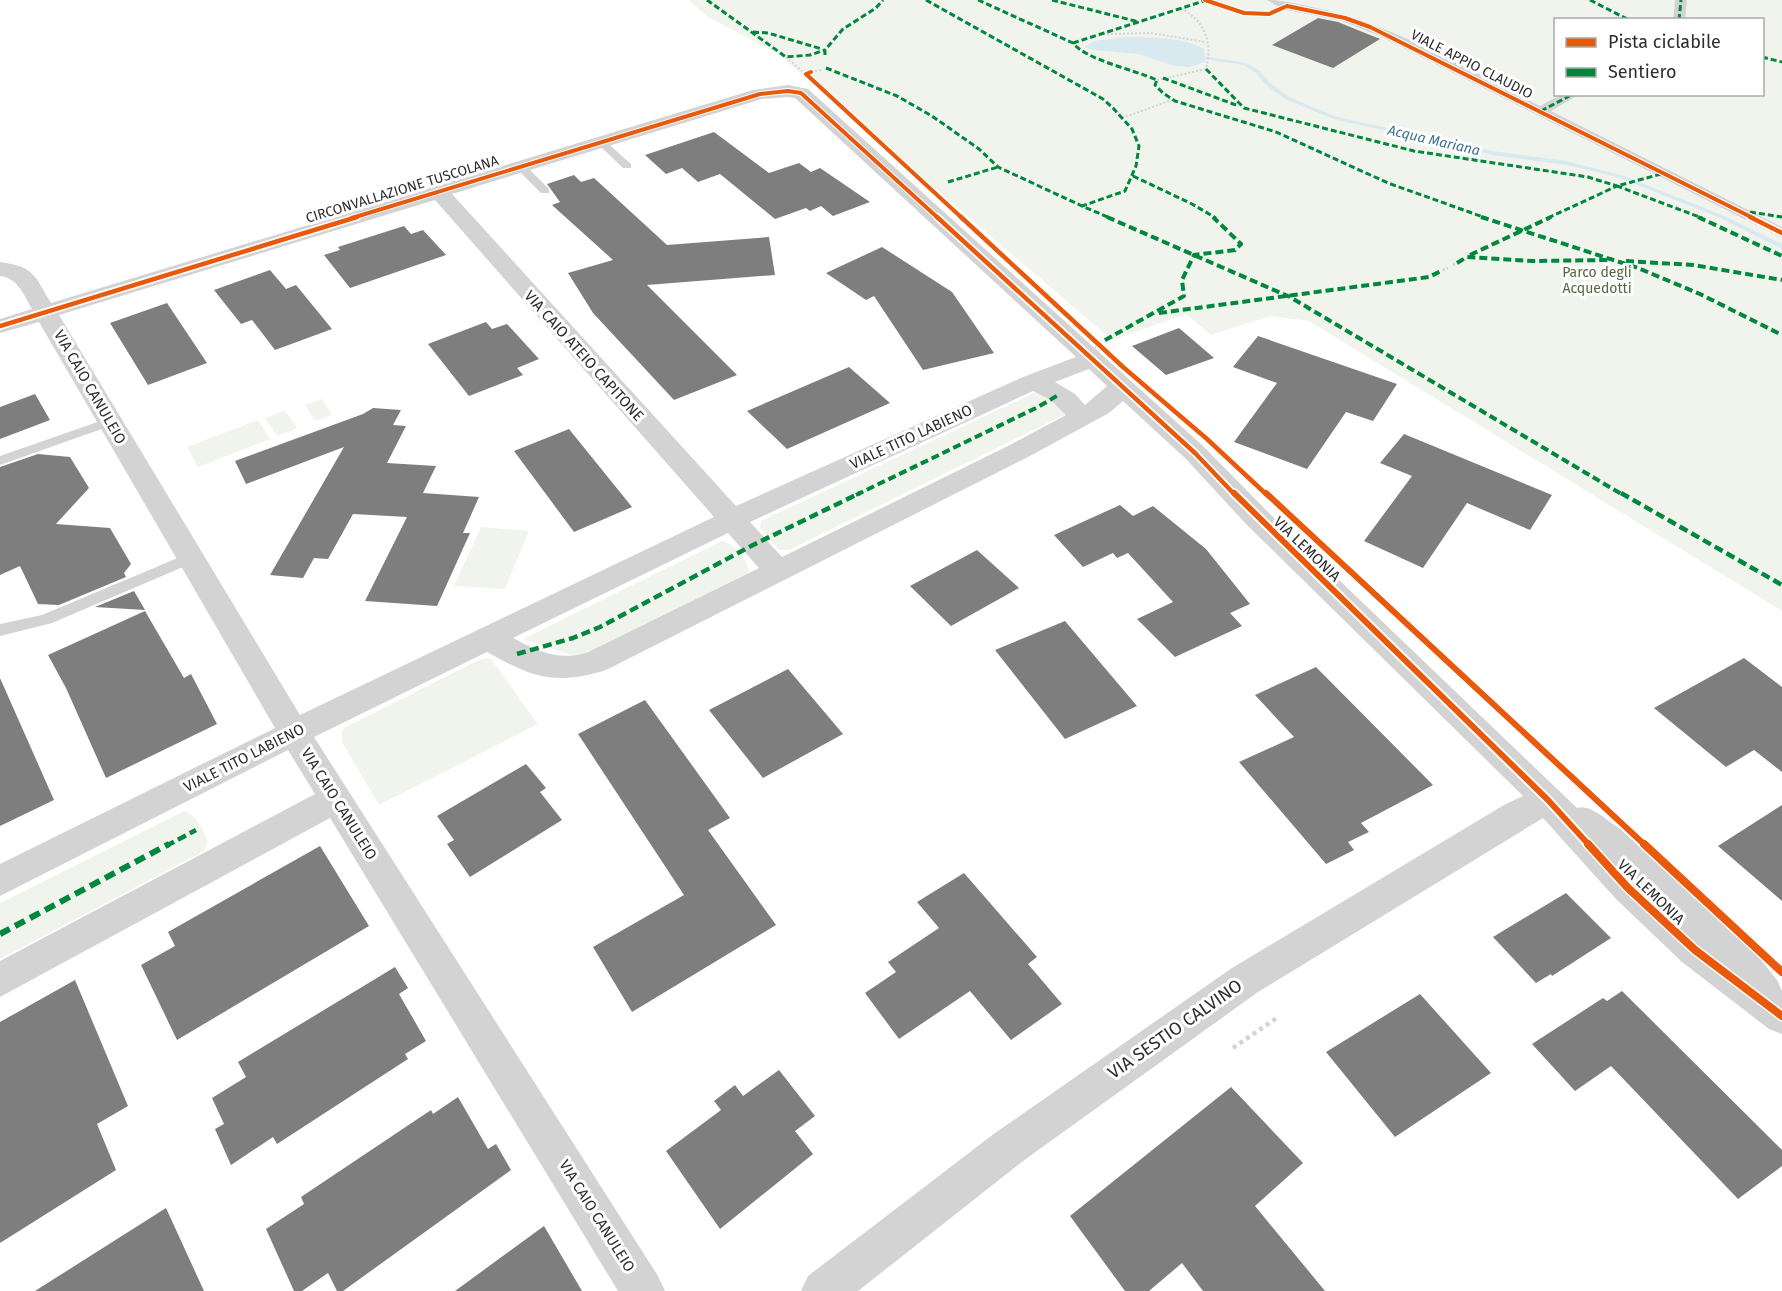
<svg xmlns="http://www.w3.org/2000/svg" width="1782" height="1291" font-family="'Fira Sans',sans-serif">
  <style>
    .green { fill: #f1f4ec; fill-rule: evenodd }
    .water { fill: #d9e9f0 }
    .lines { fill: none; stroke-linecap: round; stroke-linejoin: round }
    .stream { fill: #d9e9f0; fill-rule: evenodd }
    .building { fill: #7e7e7e }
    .path-far2 { stroke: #d3d3d3; stroke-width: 2; stroke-dasharray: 2 2; stroke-linecap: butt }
    .path-far1 { stroke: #d3d3d3; stroke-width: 3; stroke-dasharray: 2 2; stroke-linecap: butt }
    .path { stroke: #d3d3d3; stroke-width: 4.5; stroke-dasharray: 4 4; stroke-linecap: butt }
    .service { fill: #d3d3d3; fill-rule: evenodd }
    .pedestrian { fill: #d3d3d3; fill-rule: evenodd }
    .minor { fill: #d3d3d3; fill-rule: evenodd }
    .quiet-far3 { stroke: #00873e; stroke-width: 3; stroke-dasharray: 6 3; stroke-linecap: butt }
    .quiet-far2 { stroke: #00873e; stroke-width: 4; stroke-dasharray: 8 4; stroke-linecap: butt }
    .quiet-far1 { stroke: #00873e; stroke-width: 4.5; stroke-dasharray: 9 4.5; stroke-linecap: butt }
    .quiet { stroke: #00873e; stroke-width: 6; stroke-dasharray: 11 6; stroke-linecap: butt }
    .cycleway-far3-casing { stroke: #fff; stroke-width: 6 }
    .cycleway-far2-casing { stroke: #fff; stroke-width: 8 }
    .cycleway-far1-casing { stroke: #fff; stroke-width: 10 }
    .cycleway-casing { stroke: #fff; stroke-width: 11 }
    .cycleway-far3 { stroke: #e8590c; stroke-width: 4 }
    .cycleway-far2 { stroke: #e8590c; stroke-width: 4.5 }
    .cycleway-far1 { stroke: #e8590c; stroke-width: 6 }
    .cycleway { stroke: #e8590c; stroke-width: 8 }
    .labels { text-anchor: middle; stroke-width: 6; stroke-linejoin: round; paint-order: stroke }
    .far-street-label { font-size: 14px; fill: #2e2e2e; stroke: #fff }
    .far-water-label { font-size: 14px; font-style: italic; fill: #3f728e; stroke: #fff }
    .far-park-label { font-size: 14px; fill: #53683d; stroke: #fff }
    .street-label { font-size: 15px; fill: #2e2e2e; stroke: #fff }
    .near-street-label { font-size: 18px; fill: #2e2e2e; stroke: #fff }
  </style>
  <rect width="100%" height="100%" fill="#fff"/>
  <path class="green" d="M689 0H1782V611L1309 321 1270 316 1211 335 1186 314 1112 340 778 54 706 16ZM1556 20H1762V94H1556Z
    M1036 392 1048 393 1066 414 789 550H779L760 528 761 521Z
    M322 399 332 415 315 421 305 405Z
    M285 410 297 428 277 436 265 418Z
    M258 420 270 439 198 467 187 447Z
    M481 527 529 531 505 589 454 586Z
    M722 541C733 543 748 560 749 571L746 574 577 657 523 639Z
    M487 658 491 659 538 724 379 805 342 742V731L346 727 479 660Z
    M184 811C197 814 202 829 208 841L204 851 0 959V903Z"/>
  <path class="water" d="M1125 37C1151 38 1181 36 1204 49L1205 62 1189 67 1174 66 1138 54 1093 50 1084 47 1094 41Z"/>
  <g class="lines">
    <path class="stream" d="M1196 55 1247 63 1260 71 1270 83 1289 97 1337 117 1493 151 1567 161 1624 176 1722 215 1782 244V249L1718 217 1620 178 1567 165 1493 155 1333 119 1285 99 1266 85 1256 73 1244 65 1194 58 1193 57Z"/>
  </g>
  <path class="building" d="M1318 18 1338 22 1380 39 1333 68 1272 45Z
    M714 132 769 173 799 163 811 172 820 168 870 202 833 216 821 206 810 211 806 208 775 219 720 174 698 182 682 168 666 174 645 155Z
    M574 175 581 182 594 178 667 245 769 237 775 275 647 285 737 375 674 400 593 313 568 273 613 260 552 205 560 202 547 184Z
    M404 226 411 234 423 230 446 255 350 288 324 255 340 250 338 247Z
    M882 247 952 292 994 353 923 370 874 296 866 300 826 273Z
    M270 270 286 289 296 285 332 329 275 350 252 320 241 324 214 290Z
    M167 303 207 363 148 385 110 323Z
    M486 322 492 329 507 324 539 359 517 368 523 375 469 396 428 344Z
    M1179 328 1214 358 1166 375 1132 346Z
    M1258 336 1397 384 1373 421 1346 412 1307 469 1234 442 1277 383 1233 367Z
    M849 367 890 403 787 449 747 411Z
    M35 394 50 420 0 439V407Z
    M373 408 401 410 393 425 406 426 387 463 436 466 423 493 479 497 463 533H470L437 606 365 601 407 517 353 514 328 559 314 558 303 578 270 575 344 447 246 484 235 461 363 414Z
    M569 429 632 507 574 532 514 451Z
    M1404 434 1552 495 1530 530 1467 503 1423 568 1364 541 1412 476 1380 463Z
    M38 454 70 457 89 488 56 524 110 528 131 564 124 573 126 577 59 605 38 604 20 566 0 575V467Z
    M1120 505 1133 516 1153 506 1206 549 1250 604 1230 613 1242 626 1175 657 1137 619 1173 602 1128 553 1117 558 1113 553 1083 567 1054 535Z
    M977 550 1019 588 951 626 910 586Z
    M134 591 145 610 95 607Z
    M145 611 184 678 191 674 217 724 106 778 66 688 48 655Z
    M1065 621 1137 706 1065 739 995 650Z
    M1744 658 1782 687V772L1754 750 1726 767 1654 708Z
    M1316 667 1433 785 1361 823 1369 832 1348 842 1354 850 1326 864 1239 762 1294 737 1255 695Z
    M788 669 843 734 763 778 709 710Z
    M0 678 54 800 0 826Z
    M645 700 730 818 708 830 776 925 632 1012 593 947 684 895 578 734Z
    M526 764 546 788 540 792 562 820 470 877 447 844 454 840 437 816Z
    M1782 805V901L1718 846Z
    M320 846 369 926 177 1040 141 965 175 946 168 932Z
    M964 873 1037 957 1028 964 1062 1004 1011 1040 970 991 899 1039 865 993 896 972 888 962 939 928 917 902Z
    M1566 893 1611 938 1552 976 1551 974 1536 983 1493 937Z
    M395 967 408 988 399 994 426 1041 405 1054 408 1059 277 1144 273 1137 231 1165 215 1129 224 1124 212 1098 246 1077 238 1062Z
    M75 980 128 1106 97 1124 116 1170 0 1243V1022Z
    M1622 991 1782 1150V1166L1738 1199 1611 1066 1575 1091 1532 1044 1603 998 1607 1001Z
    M1420 994 1491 1073 1395 1137 1326 1052Z
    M779 1070 815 1116 795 1131 813 1154 720 1229 666 1151 721 1110 714 1101 735 1085 743 1096Z
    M1231 1087 1303 1163 1255 1206 1325 1291H1203L1182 1263 1149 1291H1125L1070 1216Z
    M458 1097 488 1149 496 1144 511 1170 343 1291H337L328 1273 302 1291H294L266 1229 304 1204 301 1197 431 1110 433 1114Z
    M166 1208 204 1291H35Z
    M544 1226 582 1291H455Z"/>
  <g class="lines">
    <path class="path-far2" d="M1103 34 1151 33 1205 42
      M786 57 802 71
      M811 72 821 70
      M1157 80 1206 69C1213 41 1205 22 1181 8
      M1122 118 1172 100"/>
    <path class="path-far1" d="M1453 265 1457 263
      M1443 270 1448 268"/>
    <path class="path" d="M1233 1048 1278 1017"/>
    <path class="service" d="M598 140H604L631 164V168H623L598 144Z
      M516 164H524L549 189V193H541L516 168Z
      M109 418 113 419 115 422 113 425 0 465V456Z
      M192 552 197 553 199 557 197 561 52 623 0 636V624L42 615Z"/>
    <path class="pedestrian" d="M1267 0C1283 0 1296 4 1312 7 1394 24 1466 69 1540 106L1562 94H1580L1551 111 1782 227V238L1382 37 1342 21 1283 9Z
      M1675 0H1687L1685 20H1673Z"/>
    <path class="minor" d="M788 85 808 89 1204 447 1266 510 1577 808C1589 804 1604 818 1613 824 1677 866 1731 919 1777 980L1782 991V1034L1769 1029 1682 962 1616 899 1543 818 1258 992 1023 1161 858 1291H801L808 1276 995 1133 1232 968 1504 805 1523 796 1246 524 1186 459 1123 401 1109 413 1028 457 606 670C555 686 532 677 487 652L314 737 658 1276 665 1291H618L330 818 0 997V961L315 794 288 750 0 896V864L275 728 39 322 0 333V319L32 309C23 294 18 278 0 276V262C35 267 34 275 51 303L753 90ZM788 97 795 98 1076 357 1023 377 736 506 452 194 762 99ZM435 200 714 517 300 715 59 315ZM1089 369 1107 386 1085 405 1075 394 1055 382ZM1033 391 1051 400 1066 415 1010 445 782 557 750 522ZM728 533 759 568 586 653C559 661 537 651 513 638Z"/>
    <path class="quiet-far3" d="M707 0 786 57 810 55 825 50
      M926 0 1103 99 1112 107 1132 129 1139 146 1136 166 1125 191 1082 206 1110 218
      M978 0 1073 43C1086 60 1135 70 1157 80L1155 85 1163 93 1175 101 1276 132 1388 183 1486 218
      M1052 0 1139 22
      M1590 0 1629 20
      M1679 20 1681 0
      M753 32 768 33 822 49
      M1073 43 1207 0
      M825 55V50L843 29 876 8 883 0
      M1762 57 1782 62
      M826 68 897 96 932 116 979 149 998 167 1082 206
      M1206 69 1244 108 1414 151 1588 177 1617 186
      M1163 78 1236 105
      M1541 111 1573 94
      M1661 174 1617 186 1702 218
      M1133 176 1192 204 1216 218
      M948 182 998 167
      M1750 212 1782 217
      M1548 218 1617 186"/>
    <path class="quiet-far2" d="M1107 217 1290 297 1623 495
      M1481 217 1638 268 1700 294 1782 335
      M1698 217 1782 256
      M1470 255 1551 217
      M1626 261 1693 265 1782 280
      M1457 263 1467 257 1533 261 1608 260
      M1159 313 1429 277 1443 270
      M1097 348 1098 344 1184 296 1182 280 1194 255 1235 250 1241 244 1213 217
      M856 495 1038 407 1060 394"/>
    <path class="quiet-far1" d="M1621 493 1782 585
      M517 654 573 638 600 627 753 545 860 493
      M166 846 196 830"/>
    <path class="quiet" d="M0 934 169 844"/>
    <g class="cycleway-far3-casing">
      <path id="cycleway-far3" d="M1205 0 1244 13 1269 14 1287 6 1345 18 1370 27 1753 218
        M811 72 806 74 962 218
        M352 218 760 94 788 91 801 93 938 218"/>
    </g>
    <g class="cycleway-far2-casing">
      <path id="cycleway-far2" d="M937 217 1195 453 1235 495
        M961 217 1123 367 1207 439 1267 495
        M1750 217 1782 233
        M0 326 357 217"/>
    </g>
    <g class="cycleway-far1-casing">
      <path id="cycleway-far1" d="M1234 493 1548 800 1590 846
        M1266 493 1646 846"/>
    </g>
    <g class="cycleway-casing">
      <path id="cycleway" d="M1588 844 1628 888 1695 950 1782 1016
        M1644 844 1782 972"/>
    </g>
    <use href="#cycleway-far3" class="cycleway-far3"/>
    <use href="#cycleway-far2" class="cycleway-far2"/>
    <use href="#cycleway-far1" class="cycleway-far1"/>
    <use href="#cycleway" class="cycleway"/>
  </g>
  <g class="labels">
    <g class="far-street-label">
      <text transform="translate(1472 64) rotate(27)" y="5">VIALE APPIO CLAUDIO</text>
      <text transform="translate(402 189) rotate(-17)" y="5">CIRCONVALLAZIONE TUSCOLANA</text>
    </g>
    <g class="far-water-label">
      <text transform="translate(1434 140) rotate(13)" y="5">Acqua Mariana</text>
    </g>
    <g class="far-park-label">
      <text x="1597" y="277">Parco degli<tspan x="1597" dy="16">Acquedotti</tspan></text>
    </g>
    <g class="street-label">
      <text transform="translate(584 356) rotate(48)" y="5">VIA CAIO ATEIO CAPITONE</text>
      <text transform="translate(90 387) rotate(60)" y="5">VIA CAIO CANULEIO</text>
      <text transform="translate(911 437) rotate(-25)" y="5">VIALE TITO LABIENO</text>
      <text transform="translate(1307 549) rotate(44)" y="5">VIA LEMONIA</text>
      <text transform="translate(244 758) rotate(-27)" y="5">VIALE TITO LABIENO</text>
      <text transform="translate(339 804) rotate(58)" y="5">VIA CAIO CANULEIO</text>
      <text transform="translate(1651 892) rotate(44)" y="5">VIA LEMONIA</text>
      <text transform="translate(597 1216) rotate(58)" y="5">VIA CAIO CANULEIO</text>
    </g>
    <g class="near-street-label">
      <text transform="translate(1175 1029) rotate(-35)" y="6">VIA SESTIO CALVINO</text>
    </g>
  </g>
  <rect x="1554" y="18" width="210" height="78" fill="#ffffff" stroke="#ababab" stroke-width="1.5"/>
  <rect x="1566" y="38" width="30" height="9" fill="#e8590c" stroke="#ababab" stroke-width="1.5"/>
  <text x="1608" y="48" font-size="18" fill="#2e2e2e">Pista ciclabile</text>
  <rect x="1566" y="68" width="30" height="9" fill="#00873e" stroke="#ababab" stroke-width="1.5"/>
  <text x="1608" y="78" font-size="18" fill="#2e2e2e">Sentiero</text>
</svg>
